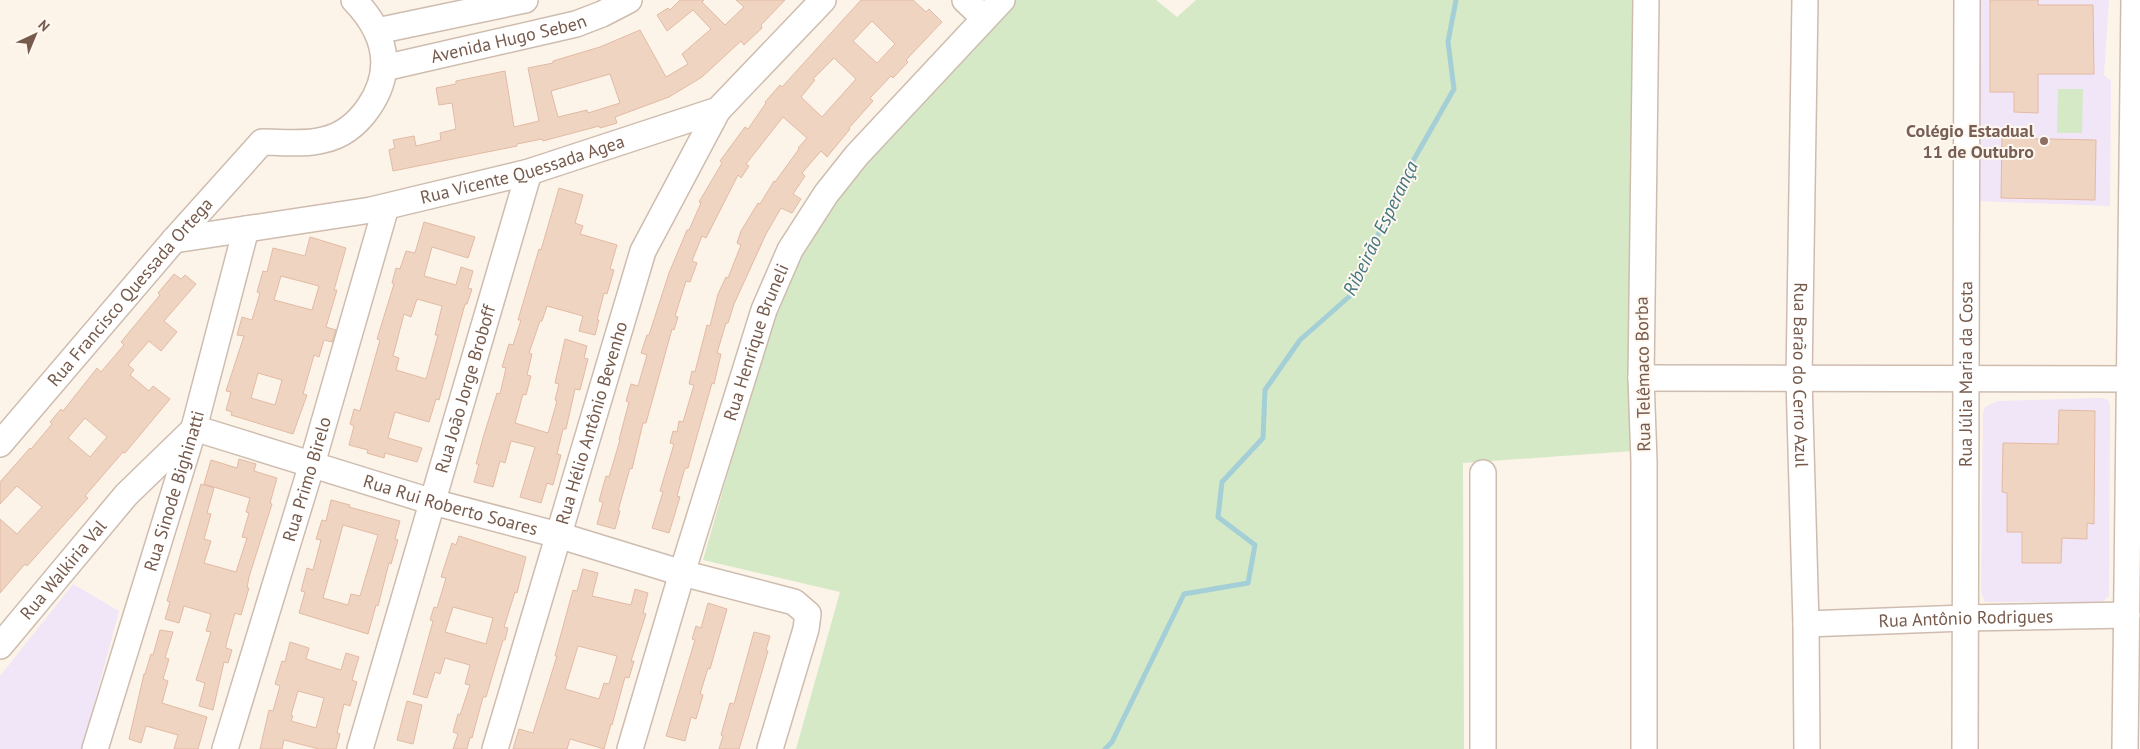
<svg xmlns="http://www.w3.org/2000/svg" width="2140" height="749" font-family="'PT Sans',sans-serif">
  <style>
    .education { fill: #f1e5f8 }
    .green { fill: #d5e9c7 }
    .lines { fill: none; stroke-linecap: round; stroke-linejoin: round }
    .stream { stroke: #a4cfd7; stroke-width: 5 }
    .building { fill: #f0d4c2; stroke: #e2baa3; fill-rule: evenodd }
    .minor-casing { stroke: #cebcaf; stroke-width: 28 }
    .minor { stroke: #fff; stroke-width: 25 }
    .education-dot { fill: #8d6e63; stroke: #fef8f0; stroke-width: 2 }
    .labels { text-anchor: middle; stroke-width: 4; stroke-linejoin: round; paint-order: stroke }
    .street-label { font-size: 18px; fill: #765b4d; stroke: #fef8f0 }
    .education-label { font-size: 18px; font-weight: bold; fill: #785e54; stroke: #fef8f0; text-anchor: end }
    .water-label { font-size: 19px; font-style: italic; fill: #447781; stroke: #fef8f0 }
  </style>
  <rect width="100%" height="100%" fill="#fcf4e9"/>
  <path class="education" d="M1981 0H2109L2104 75 2111 81 2110 206 1977 201Z
    M2101 398 2108 400 2110 404 2109 596 2102 602H1985L1981 592 1983 412 1985 407 1997 401Z
    M73 584 119 611 82 749H0V676Z"/>
  <path class="green" d="M1014 0H1156L1177 17 1196 0H1637L1633 451 1463 463 1464 749H796L840 592 703 560 774 312 832 196Z
    M2058 89H2083L2082 133H2057Z"/>
  <g class="lines">
    <path class="stream" d="M1105 749 1112 742 1184 594 1248 583 1255 545 1218 517 1222 482 1263 438 1265 390 1300 340 1351 295 1405 175 1454 89 1448 42 1456 0"/>
  </g>
  <path class="building" d="M680 0H704L702 2 725 25 744 7 736 0H785L761 25 762 28 744 45 741 41 702 77 669 97 615 117 617 123 600 128 599 126 543 141 542 139 517 144V146L393 171 389 150 395 148 393 140 414 136 416 146 441 140 440 133 456 129 452 103 439 105 436 88 456 84V81L505 71 514 127 539 121 528 68 553 63V61L600 47 640 30 666 77 688 64 682 54 711 29 693 10 667 31 657 15 668 8 670 10ZM610 74 620 103 588 113 587 110 558 117 551 91Z
    M861 0H913L926 12 929 9 942 22 906 60 908 62 893 78 891 76 870 98 873 101 849 128 850 129 827 157 821 151 802 173 805 176 793 194 801 199 792 213 781 208 766 234 734 304 728 323H726L717 353 721 354 714 384 712 383 688 468H685L677 496 680 497 669 533 652 528 663 492 660 491 674 444 670 443 673 431 677 432 679 421 683 422 694 385 689 384 692 371 695 372 707 325 710 326 718 294 726 277 728 278 741 245 737 243 741 231 758 203 760 204 774 181 775 182 799 149 798 148 807 138 783 117 746 164 749 166 741 178 738 175 706 238 702 236 692 261 697 263 690 282 686 281 675 316 678 317 674 330 672 329 646 423H643L632 469 630 468 618 511H620L615 529 597 524 603 502 599 501 606 476 609 477 620 440H619L629 402 626 401 631 384 638 386 647 355 641 353 647 335H649L669 273 687 230H689L701 203 699 202 722 163 720 161 745 127 748 129 766 103 765 102 780 85 782 87ZM872 21 895 44 877 63 853 41ZM834 58 856 79 822 117 801 97 815 80 813 79Z
    M1990 0H2038V5H2093L2094 74H2038V113L2014 112V92H1990Z
    M2002 138 2096 140 2095 200 2001 198Z
    M559 188 583 195 575 223 583 226 580 234 617 245 610 269 614 270 607 294 604 293 597 320H599L595 335 579 331 583 316 547 306 542 321H540L529 353 532 354 527 375 531 376 526 395 523 394 515 423 548 433 557 401 555 400 559 384 555 383 565 339 587 346 584 358 588 359 580 390 575 389 566 429H563L557 454 561 455 553 485 547 483 541 503 520 497 535 447 511 441 505 463 500 461 493 487 474 482 479 464H476L483 438 497 393 500 394 506 368 502 367 509 344 513 345 521 320H518L539 249 541 250Z
    M424 222 475 237 468 258 432 247 424 276 456 285 461 267 473 271 468 288 472 289 467 304H465L439 400 436 399 429 422 395 412 388 438 422 448 417 462 385 453 384 458 367 453 368 450 349 445 354 426 350 424 354 409 360 411 380 340 377 339 394 284 392 283 396 268 400 269 406 251 415 253ZM417 299 442 306 435 335H438L426 379 396 370 399 358 393 356 404 314 411 317Z
    M310 237 346 248 334 290H337L326 327 336 330 332 342 324 340 319 357 314 355 303 394 307 395 293 434 231 415 232 412 226 410 231 392 226 391 244 336 237 335 242 317 252 320 260 293 257 292 263 271 267 272 273 248 305 256ZM281 276 319 286 312 310 274 300ZM258 373 282 380 275 405 251 398Z
    M174 274 181 279 185 275 196 284 164 321 177 332 161 351 149 341 128 365 134 370 130 375 149 391 153 386 170 399 125 453 123 452 85 496 88 498 27 566 25 564 0 593V519L17 534 42 507 17 486 0 504V482L30 448 31 449 52 424 50 422 61 409 63 411 97 368 101 372 124 345 121 342 160 295 158 293ZM85 418 107 437 90 457 68 438Z
    M2059 410 2095 411 2094 524 2087 523V539L2062 538 2061 563H2022V532H2007V493L2002 492 2003 443 2058 444Z
    M239 459 256 464 254 471 277 478 270 503 272 504 249 577 247 588H249L241 615 235 613 226 645V648L232 650 228 663 224 662 213 710 199 706 205 683 196 680 211 632 206 631 211 614 184 606 179 623 165 619 170 602 167 601 201 484 214 488 207 513 211 514 204 539 211 541 204 563 236 572 247 538 242 537 249 513 246 512 250 498 204 484 211 460 237 468Z
    M331 500 350 505 349 507 400 521 395 539 398 540 391 564 389 563 378 606 376 605 368 634 299 613 305 592 301 591 307 568 313 570 321 540 316 539 322 520 326 521ZM343 525 378 535 360 596 351 594 348 605 323 598Z
    M459 536 526 557 517 593 515 592 504 627 508 628 505 640H503L486 697H483L472 738 470 737 467 749H453L458 734 453 732 458 714 460 715 470 685 465 684 470 665 445 658 440 674 435 672 427 698 413 694 433 621 430 620 434 607 437 608 446 578 441 577 452 543 456 545ZM453 607 493 618 486 644 445 632Z
    M583 569 598 573 592 596 631 605 635 589 648 593 643 613 646 614 631 661H634L629 678 625 677 612 725 611 724 604 749 570 739 567 749H513L519 729 533 733 557 656H555L573 590 577 591ZM578 646 617 656 609 684 604 683 599 699 565 689Z
    M708 603 727 609 710 669 708 668 700 694 703 695 696 719 691 717 685 741 666 736 695 640 692 639 696 626 701 628Z
    M160 630 173 632 165 658 169 659 163 679 168 681 162 703 207 717 198 749H174L178 735 146 726 141 743 129 739 144 674H145L151 654 153 655Z
    M754 632 770 636 766 650 768 651 748 719 739 749H719L723 736 721 735 730 703 734 704Z
    M290 642 309 648 306 659 341 670 346 653 359 657 352 680 357 682 350 706 344 704 337 733 340 734 336 749H319L284 740 282 749H260L269 710 273 711 280 686 275 684 282 661 285 662ZM298 691 324 698 316 728 291 721 293 716 291 715Z
    M407 701 422 705 413 744 397 740Z"/>
  <g class="lines">
    <g class="minor-casing">
      <g id="minor">
        <path d="M965 0 984 18"/>
        <path id="s1" d="M1805 0 1799 379 1806 624 1807 749"/>
        <path d="M377 31 525 0"/>
        <path id="s2" d="M384 68 576 24 602 14 629 0"/>
        <path id="s3" d="M174 240 371 210 529 172 718 110 823 0"/>
        <path d="M1641 378 2140 379"/>
        <path id="s4" d="M194 428 433 502 558 535 682 573 794 602 808 614 806 629 770 749"/>
        <path id="s5" d="M0 444 174 240 262 142C282 142 305 145 323 140 343 136 358 123 369 107 395 69 385 32 354 0"/>
        <path d="M1483 473V749"/>
        <path id="s6" d="M1806 624 1965 618 2127 615"/>
        <path id="s7" d="M0 646 126 495 193 430"/>
        <path id="s8" d="M95 749 194 428 246 229"/>
        <path id="s9" d="M225 749 312 464 386 207"/>
        <path id="s10" d="M360 749 529 172"/>
        <path id="s11" d="M495 749 643 251 718 110"/>
        <path id="s12" d="M630 749 682 573 764 310 790 250 826 194 857 155 1002 0"/>
        <path d="M1644 749V461L1641 378 1646 0"/>
        <path id="s13" d="M1965 749 1967 0"/>
        <path d="M2125 749 2134 0"/>
      </g>
    </g>
    <use href="#minor" class="minor"/>
  </g>
  <circle class="education-dot" cx="2044" cy="141" r="5"/>
  <g class="labels">
    <g class="street-label">
      <text dy="6" stroke="none"><textPath href="#s2" startOffset="128">Avenida Hugo Seben</textPath></text>
      <text dy="6" stroke="none"><textPath href="#s3" startOffset="356">Rua Vicente Quessada Agea</textPath></text>
      <text dy="6" stroke="none"><textPath href="#s5" startOffset="200">Rua Francisco Quessada Ortega</textPath></text>
      <text dy="6" stroke="none"><textPath href="#s12" startOffset="426">Rua Henrique Bruneli</textPath></text>
      <text transform="translate(1643 374) rotate(-91)" y="6">Rua Telêmaco Borba</text>
      <text dy="6" stroke="none"><textPath href="#s13" startOffset="375">Rua Júlia Maria da Costa</textPath></text>
      <text dy="6" stroke="none"><textPath href="#s1" startOffset="375">Rua Barão do Cerro Azul</textPath></text>
      <text dy="6" stroke="none"><textPath href="#s10" startOffset="375">Rua João Jorge Broboff</textPath></text>
      <text dy="6" stroke="none"><textPath href="#s11" startOffset="340">Rua Hélio Antônio Bevenho</textPath></text>
      <text dy="6" stroke="none"><textPath href="#s9" startOffset="282">Rua Primo Birelo</textPath></text>
      <text dy="6" stroke="none"><textPath href="#s8" startOffset="270">Rua Sinode Bighinatti</textPath></text>
      <text dy="6" stroke="none"><textPath href="#s4" startOffset="268">Rua Rui Roberto Soares</textPath></text>
      <text dy="6" stroke="none"><textPath href="#s7" startOffset="99">Rua Walkiria Val</textPath></text>
      <text dy="6" stroke="none"><textPath href="#s6" startOffset="160">Rua Antônio Rodrigues</textPath></text>
    </g>
    <g class="education-label">
      <text x="2034" y="137">Colégio Estadual<tspan x="2034" dy="21">11 de Outubro</tspan></text>
    </g>
    <g class="water-label">
      <text transform="translate(1380 228) rotate(-64)" y="7">Ribeirão Esperança</text>
    </g>
  </g>
  <g transform="translate(35 35) rotate(44)" stroke="#fef8f0" stroke-width="4" paint-order="stroke">
  <path d="M0-4L9 19L0 12L-9 19Z" fill="#765b4d"/>
  <text y="-8" font-size="14" font-weight="bold" text-anchor="middle" fill="#765b4d">N</text>
  </g>
</svg>
